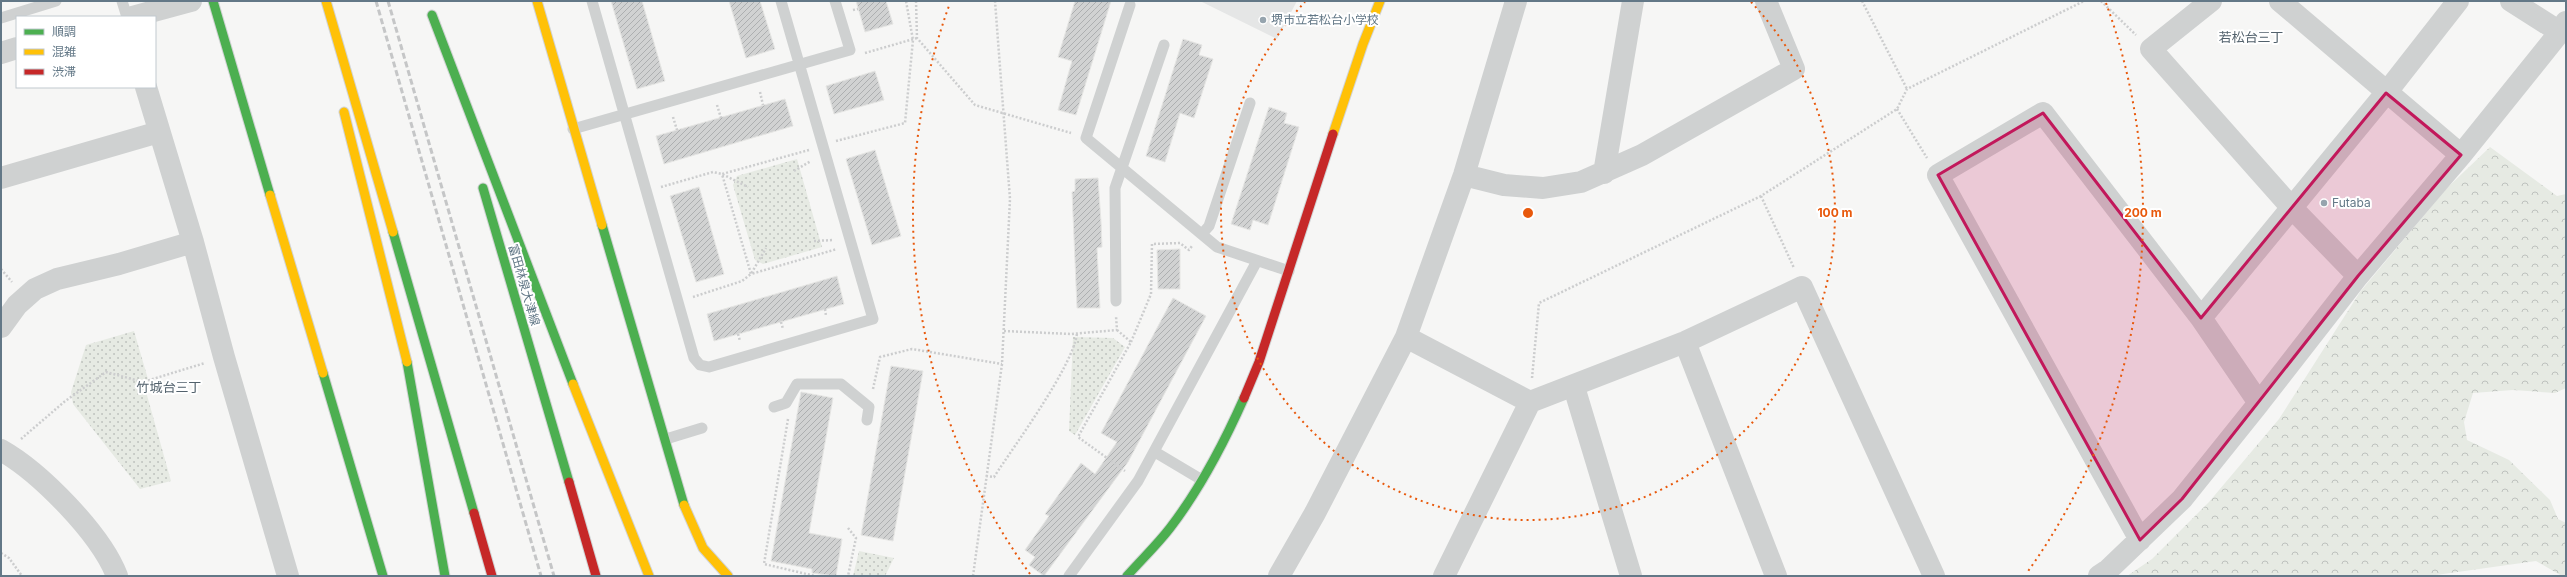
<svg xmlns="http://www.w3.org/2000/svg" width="2567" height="577" font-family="Inter,'Noto Sans JP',sans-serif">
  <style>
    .built { fill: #e5e6e6 }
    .grass { fill: url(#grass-dots) }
    .forest { fill: url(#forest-crowns) }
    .building { fill: url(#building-hatch); stroke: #e6e6e4 }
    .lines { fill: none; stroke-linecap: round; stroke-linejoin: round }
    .fast-casing { stroke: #d1d3d4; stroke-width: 11 }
    .slow-casing { stroke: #d1d3d4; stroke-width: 11 }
    .jam-casing { stroke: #d1d3d4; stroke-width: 11 }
    .path { stroke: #cccdce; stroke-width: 2.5; stroke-dasharray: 2 2; stroke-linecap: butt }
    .lane { stroke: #cfd1d1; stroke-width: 11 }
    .street { stroke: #cfd1d1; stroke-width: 22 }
    .fast { stroke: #4caf50; stroke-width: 9 }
    .slow { stroke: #ffc107; stroke-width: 9 }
    .jam { stroke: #c62828; stroke-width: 9 }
    .rail { stroke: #c5c6c7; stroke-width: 3; stroke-dasharray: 6 3; stroke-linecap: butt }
    .marked { fill: #c2185b; fill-opacity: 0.2; stroke: #c2185b; stroke-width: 3; stroke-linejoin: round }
    .ring { fill: none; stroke: #e8590c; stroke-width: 2; stroke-dasharray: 2 4 }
    .poi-dot { fill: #96a4ae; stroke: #fff; stroke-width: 1.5 }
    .labels { text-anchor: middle; stroke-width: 4; stroke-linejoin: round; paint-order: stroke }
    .poi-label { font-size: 12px; fill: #637887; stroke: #fff; text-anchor: start }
    .street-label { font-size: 12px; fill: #637887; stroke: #fff }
    .neighbourhood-label { font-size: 13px; fill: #52616c; stroke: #fff }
    .centre { fill: #e8590c; stroke: #fff; stroke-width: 2 }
    .ring-label { font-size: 12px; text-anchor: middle; font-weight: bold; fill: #e8590c; stroke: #fff; stroke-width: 4; stroke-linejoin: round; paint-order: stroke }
  </style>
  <defs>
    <pattern id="grass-dots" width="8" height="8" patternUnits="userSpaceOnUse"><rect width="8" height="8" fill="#e6eae3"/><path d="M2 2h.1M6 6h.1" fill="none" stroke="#bec2be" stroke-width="1.8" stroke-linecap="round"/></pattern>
    <pattern id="forest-crowns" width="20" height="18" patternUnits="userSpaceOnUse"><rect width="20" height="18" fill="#e6eae3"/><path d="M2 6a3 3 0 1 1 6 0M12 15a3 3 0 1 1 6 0" fill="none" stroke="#bec2be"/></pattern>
    <pattern id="building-hatch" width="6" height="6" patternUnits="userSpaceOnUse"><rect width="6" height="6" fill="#d1d2d2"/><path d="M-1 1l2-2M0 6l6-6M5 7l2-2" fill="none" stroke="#adafb0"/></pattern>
  </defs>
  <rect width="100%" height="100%" fill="#f6f6f5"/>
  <path class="built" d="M1200 1H1297L1277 39Z"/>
  <path class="grass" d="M797 159 822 247 763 264 755 260 733 185 737 176Z
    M134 331 148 379 143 381 171 481 140 489 73 404 71 392 86 345Z
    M1073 337 1113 338 1125 347 1075 435 1069 431Z
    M859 551 894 558 885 576H853Z"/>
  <path class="forest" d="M2490 147 2557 196 2566 194V388L2555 393 2513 390 2473 393 2464 422 2467 440 2509 460 2550 500 2558 519 2566 523V576H2562L2536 561 2429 576H2127L2152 559 2209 502 2279 419 2360 292 2446 189Z"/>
  <path class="building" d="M611 1H642L665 81 637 89Z
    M729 1H760L775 49 746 58Z
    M856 1H886L893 24 865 32Z
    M1075 1H1111L1076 115 1058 110 1072 61 1058 57Z
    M1183 39 1202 45 1199 55 1213 59 1194 118 1180 113 1165 162 1146 156Z
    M875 71 884 100 834 114 826 86Z
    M785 99 793 126 664 164 656 136Z
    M1269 107 1287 113 1284 123 1299 127 1268 225 1253 220 1250 230 1231 224Z
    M875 150 901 236 872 245 846 159Z
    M1098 178 1101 222 1102 247 1097 248 1100 308H1077L1072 192 1075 191V179Z
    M699 187 724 274 696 282 670 196Z
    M1180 249V289H1158L1157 250Z
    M837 276 844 304 714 341 707 314Z
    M1173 298 1206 316 1128 462 1044 576 1029 565 1035 557 1025 550 1049 516 1045 514 1081 463 1095 474 1117 442 1101 433Z
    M891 366 923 371 893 541 861 535Z
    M801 392 833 398 809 533 842 539 836 576 812 573V569L771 561Z"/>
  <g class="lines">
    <g class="fast-casing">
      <path id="fast" d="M213 1 270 195
        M432 15 573 384
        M483 188 569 482
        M602 225 684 505
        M393 232 474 513
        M407 362 445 576
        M323 373 383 576
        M1127 576C1141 560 1157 545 1170 528 1200 489 1224 443 1244 398"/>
    </g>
    <g class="slow-casing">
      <path id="slow" d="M326 1 393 232
        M537 1 602 225
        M344 112 407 362
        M1333 134 1363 44 1380 1
        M270 195 323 373
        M573 384 649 576
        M684 505 703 548 728 576"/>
    </g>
    <g class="jam-casing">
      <path id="jam" d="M1244 398 1259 362 1333 134
        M569 482 596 576
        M474 513 492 576"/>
    </g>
    <path class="path" d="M916 1 917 38 975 105 1071 133
      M1862 1 1907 89
      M2101 1 2136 35
      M853 10 858 9
      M865 53 917 38
      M760 92 763 105
      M717 105 721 118
      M1897 109 1927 158
      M673 117 677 130
      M836 141 905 123 913 40 906 1
      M809 150 722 174 751 274 837 249
      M794 171 811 161
      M661 187 713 172 722 174 748 187
      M1761 196 1794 268
      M814 241 834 240
      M1 269 12 282
      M693 297 742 281 751 274 766 248
      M825 309 826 316
      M781 322 783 329
      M1117 330 1131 342 1078 437 1125 471
      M1004 331 1071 334 1117 330 1116 316
      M738 334 740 341
      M1131 342 1151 294 1152 244 1180 243 1189 250 1192 246
      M1532 378 1539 303 1761 196 1897 109 1907 89 2084 1
      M873 389 880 357 912 349 1002 364
      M788 419 764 564 815 576
      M21 439 64 402 106 372 143 382 205 363
      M986 476 994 477C1014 446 1074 365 1077 333
      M848 528 856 538 848 576
      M1 553 9 558 22 576
      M973 576 1002 364 1010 199 995 1"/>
    <path class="lane" d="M122 1 127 17
      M592 1 694 358 700 365 709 367 873 319 781 1
      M1130 5 1086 138 1217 247 1289 271
      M1 18 56 1
      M573 129 850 50 835 1
      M1202 234 1209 226 1250 103
      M1116 301 1115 188 1164 45
      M774 407 786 403 797 384H841L869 407 867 420
      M666 439 702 428
      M1155 452 1202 480
      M1069 576 1138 481 1257 261"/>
    <path class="street" d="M2211 1 2151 49 2291 207 2358 276
      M2280 1 2461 155
      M2511 1 2560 32 2566 22
      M132 17 191 1
      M1 53 17 48
      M146 87 193 242 224 357 288 576
      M1604 173 1633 1
      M1464 175 1504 185 1543 188 1581 182 1642 155 1794 69 1766 1
      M1 178 159 132
      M2201 318 2386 93 2458 1
      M1 327 17 305 35 289 57 279 119 264 193 242
      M1406 337 1530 402 1685 342 1802 287 1934 576
      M1685 342 1776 576
      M1574 387 1631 576
      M2259 403 2358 276 2461 155 2560 32
      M1 450C40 472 101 534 117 576
      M1279 576 1315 513 1406 337 1464 175 1516 1
      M1444 576 1530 402
      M2099 576 2108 570 2182 499 2259 403 2201 318 2043 113 1938 175 2140 540"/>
    <use href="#fast" class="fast"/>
    <use href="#slow" class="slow"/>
    <use href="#jam" class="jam"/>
    <path class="rail" d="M376 1 541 576
      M388 1 554 576"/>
  </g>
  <path class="marked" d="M2386 93 2461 155 2358 276 2182 499 2140 540 1938 175 2043 113 2201 318Z"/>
  <g class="ring">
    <path d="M1751 2A307 307 0 1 1 1305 2"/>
    <path d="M1030 574A615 615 0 0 1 950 3M2106 3A615 615 0 0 1 2026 574"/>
  </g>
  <g class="poi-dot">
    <circle cx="1263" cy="20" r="4"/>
    <circle cx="2324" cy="203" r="4"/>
  </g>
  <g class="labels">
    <g class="poi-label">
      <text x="1271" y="24">堺市立若松台小学校</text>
      <text x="2332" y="207">Futaba</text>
    </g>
    <g class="street-label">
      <text transform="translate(524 285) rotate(74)" y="4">富田林泉大津線</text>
    </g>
    <g class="neighbourhood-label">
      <text x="2251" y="42">若松台三丁</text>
      <text x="169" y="392">竹城台三丁</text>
    </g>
  </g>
  <circle cx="1528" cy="213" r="6" class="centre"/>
  <g class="ring-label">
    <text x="1835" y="217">100 m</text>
    <text x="2143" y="217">200 m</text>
  </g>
  <rect width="2567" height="577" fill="none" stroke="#637887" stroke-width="4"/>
  <rect x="16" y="16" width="140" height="72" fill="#ffffff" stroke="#c1c9cf"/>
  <rect x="24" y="29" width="20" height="6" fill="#4caf50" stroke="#c1c9cf"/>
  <text x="52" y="36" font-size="12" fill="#637887">順調</text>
  <rect x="24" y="49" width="20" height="6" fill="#ffc107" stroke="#c1c9cf"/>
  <text x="52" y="56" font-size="12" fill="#637887">混雑</text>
  <rect x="24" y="69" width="20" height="6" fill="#c62828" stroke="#c1c9cf"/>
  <text x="52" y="76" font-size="12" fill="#637887">渋滞</text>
</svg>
